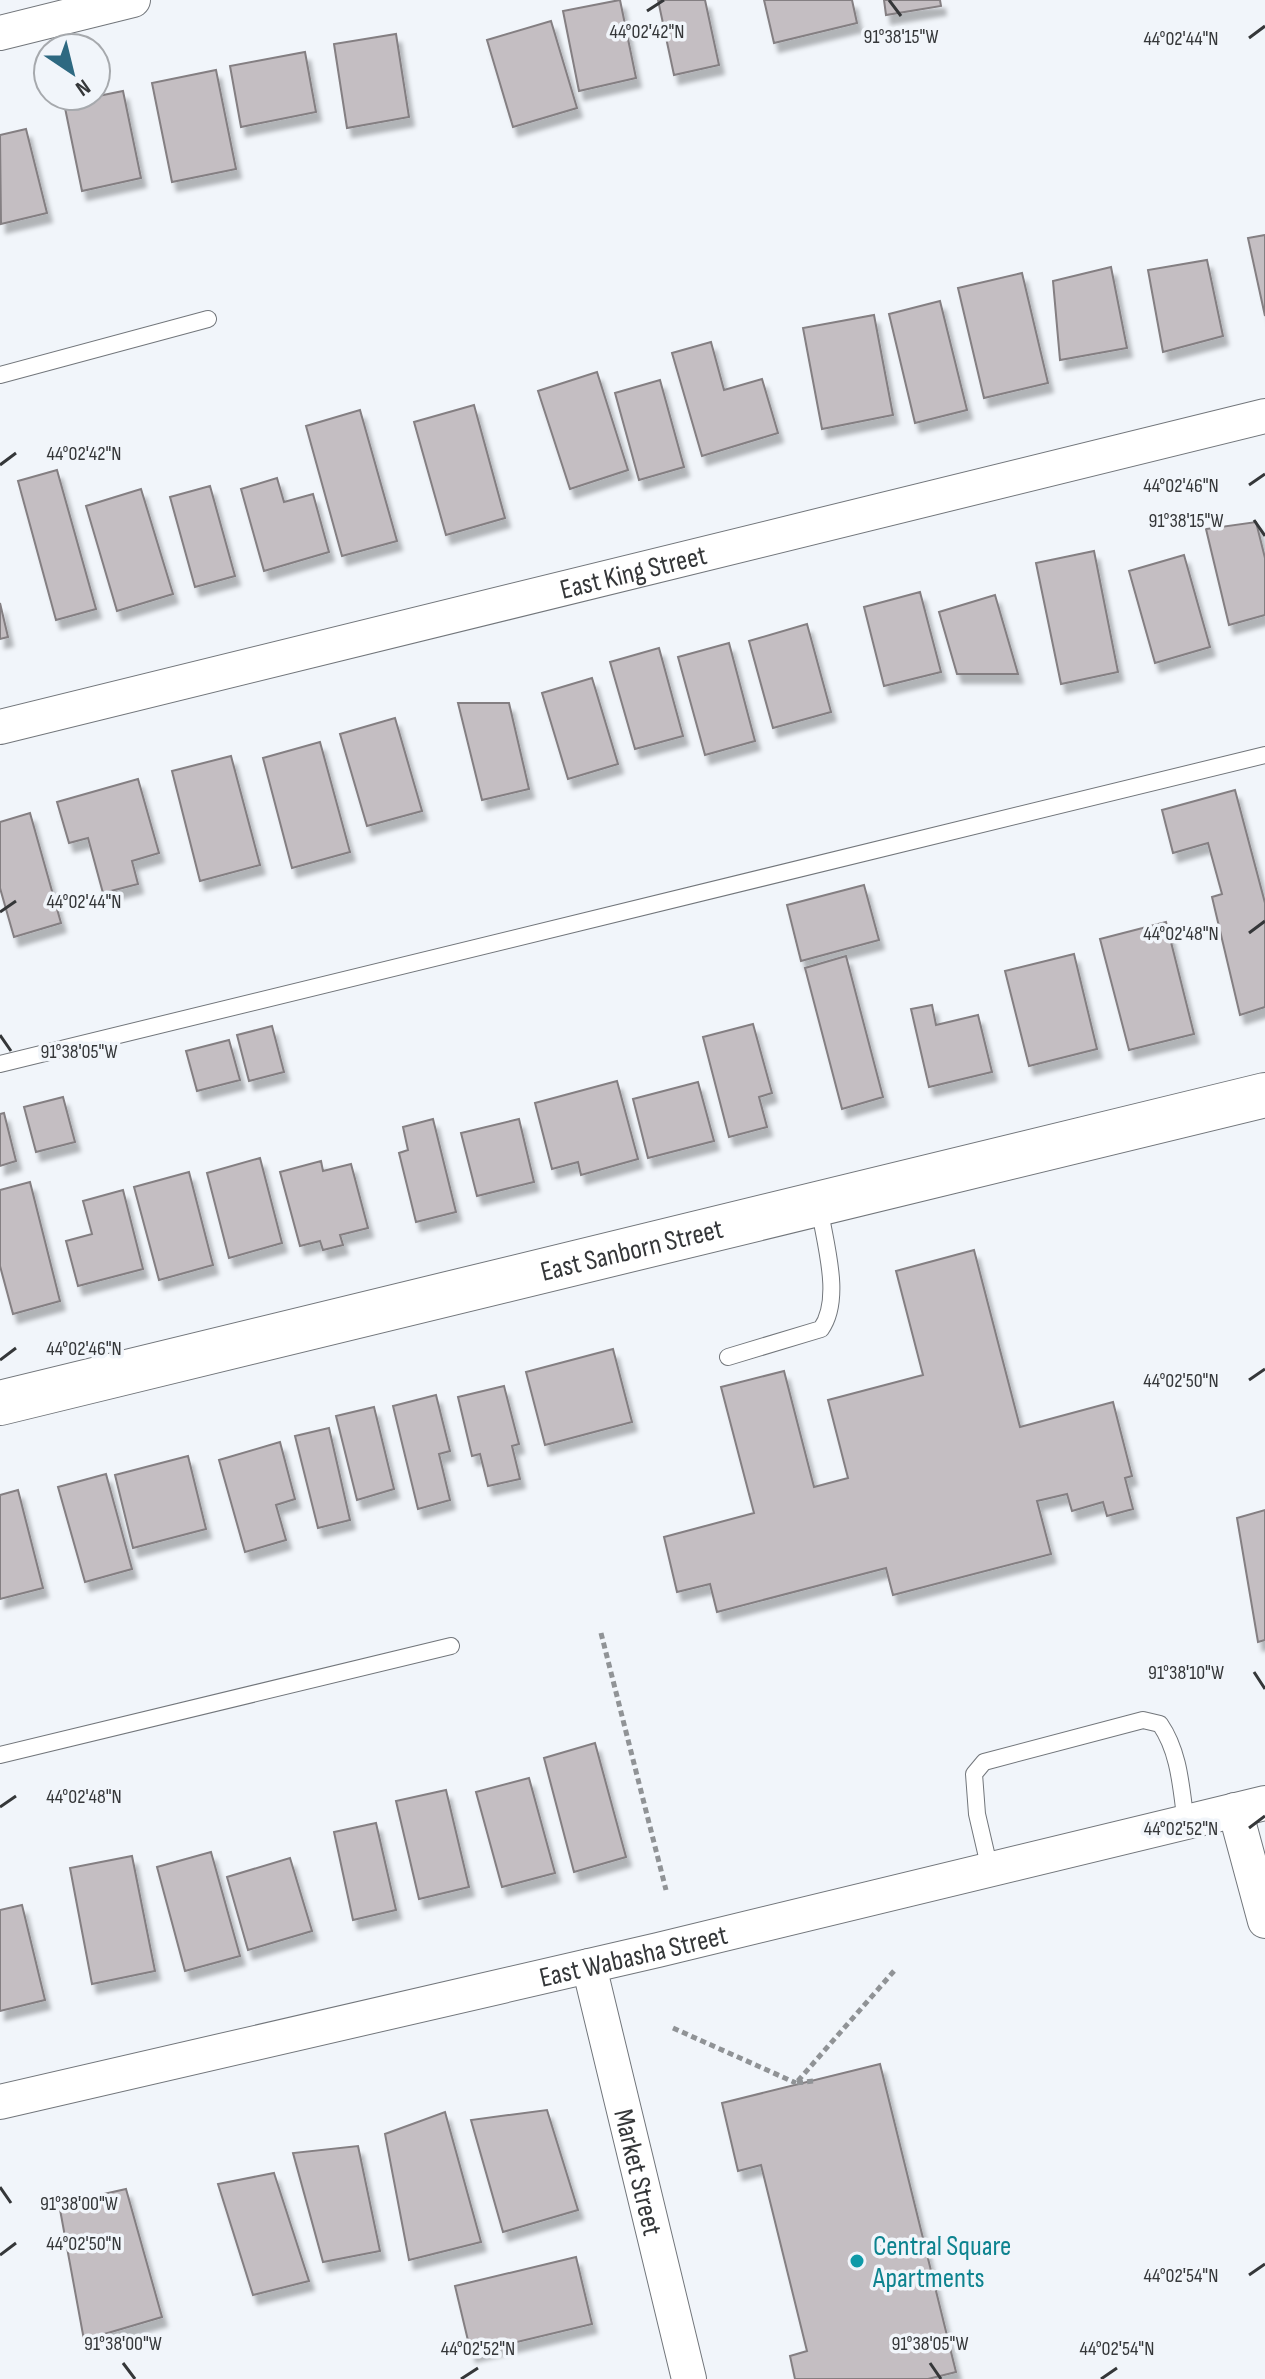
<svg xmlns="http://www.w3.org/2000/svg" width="1265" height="2379" font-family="'Sofia Sans Condensed',sans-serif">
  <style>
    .building { fill: #c4bec2; stroke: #847f82; stroke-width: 2; filter: url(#shadow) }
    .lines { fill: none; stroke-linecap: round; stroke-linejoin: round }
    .lane-casing { stroke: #72767b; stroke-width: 18 }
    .street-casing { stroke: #72767b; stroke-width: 36 }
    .secondary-casing { stroke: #72767b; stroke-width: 46 }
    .path { stroke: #909396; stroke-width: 5; stroke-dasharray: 6 4; stroke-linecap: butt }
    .lane { stroke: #fff; stroke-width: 16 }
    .street { stroke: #fff; stroke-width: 34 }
    .secondary { stroke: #fff; stroke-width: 44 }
    .ticks { fill: none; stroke: #353739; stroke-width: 3 }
    .culture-dot { fill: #0f9aa8; stroke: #f1f5fa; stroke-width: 3 }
    .labels { text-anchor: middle; stroke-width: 7; stroke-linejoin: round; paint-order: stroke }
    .street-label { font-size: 28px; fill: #353739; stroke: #f1f5fa }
    .culture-label { font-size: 28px; fill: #0d838f; stroke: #f1f5fa; text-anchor: start }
    .ticks-label { font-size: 20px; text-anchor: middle; fill: #353739; stroke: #f1f5fa; stroke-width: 7; stroke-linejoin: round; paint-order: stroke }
  </style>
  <defs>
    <filter id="shadow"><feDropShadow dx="5" dy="9" stdDeviation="2" flood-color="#0004"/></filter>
  </defs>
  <rect width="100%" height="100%" fill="#f1f5fa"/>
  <path class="building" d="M620 0 636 78 579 91 563 11Z
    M658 0H705L719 65 674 75Z
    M764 0H852L857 23 774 43Z
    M884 0H940L941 6 886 15Z
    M551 21 577 108 513 127 487 40Z
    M396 34 409 117 347 128 334 44Z
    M305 52 316 112 241 127 230 66Z
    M216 70 236 169 172 182 152 83Z
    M123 91 141 178 82 191 64 103Z
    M26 129 47 213 1 224 0 135Z
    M1265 235V316L1248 238Z
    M1207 260 1223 336 1163 352 1148 270Z
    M1111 267 1127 348 1060 360 1053 281Z
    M1022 273 1048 383 984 398 958 288Z
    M940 301 967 410 915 423 889 314Z
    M874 315 893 415 822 429 803 328Z
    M711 342 724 390 762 379 778 433 702 456 672 353Z
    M597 372 628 470 570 489 538 391Z
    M660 380 684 467 639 480 615 393Z
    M474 405 505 518 446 535 414 422Z
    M360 410 397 541 342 556 306 426Z
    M57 470 96 609 56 620 18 481Z
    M277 478 284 502 313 494 329 552 264 571 241 489Z
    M210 486 235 576 195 587 170 497Z
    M141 489 173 594 117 611 86 506Z
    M1256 522 1265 558V615L1229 625 1206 529Z
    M1094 551 1118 672 1061 684 1036 563Z
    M1184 555 1210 647 1155 663 1129 571Z
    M920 592 941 672 884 686 864 607Z
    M995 595 1018 674H957L939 612Z
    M0 603 8 637 0 639Z
    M807 624 831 712 773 728 749 641Z
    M729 643 755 741 705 755 678 657Z
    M659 648 683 736 635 749 610 662Z
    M592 678 618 764 568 779 542 693Z
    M458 703H509L529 789 482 800Z
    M395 718 422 811 367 826 340 734Z
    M320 742 350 852 292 868 263 758Z
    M231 756 260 865 200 881 172 771Z
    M138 779 159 853 132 861 138 884 103 893 88 838 69 843 57 802Z
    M1235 790 1265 903V1007L1240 1015 1212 897 1222 894 1208 843 1173 853 1162 810Z
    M30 813 61 923 14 937 0 888V822Z
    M864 885 879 940 801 961 787 905Z
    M1166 922 1194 1034 1129 1050 1100 939Z
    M1074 954 1097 1049 1029 1066 1005 971Z
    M846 956 883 1097 842 1109 805 968Z
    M932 1005 936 1025 978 1015 992 1072 929 1087 911 1009Z
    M753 1024 772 1093 759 1097 767 1127 729 1137 703 1037Z
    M272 1026 284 1072 249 1081 237 1035Z
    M229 1040 240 1080 197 1091 186 1051Z
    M617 1081 638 1159 581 1175 578 1162 552 1169 535 1103Z
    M698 1082 714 1141 648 1158 633 1099Z
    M63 1097 75 1142 36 1152 24 1107Z
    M4 1113 16 1161 0 1166V1114Z
    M433 1119 456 1212 416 1222 399 1153 408 1150 403 1127Z
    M519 1119 534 1182 477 1196 461 1133Z
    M260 1158 282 1243 229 1258 207 1173Z
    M321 1161 323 1171 351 1164 368 1228 340 1235 343 1245 323 1250 320 1241 300 1246 280 1172Z
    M189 1172 213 1265 159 1280 134 1187Z
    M30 1182 60 1301 13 1314 0 1266V1190Z
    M123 1190 143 1269 78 1286 66 1241 92 1234 83 1201Z
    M974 1250 1020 1427 1113 1402 1132 1476 1125 1478 1133 1509 1107 1516 1103 1502 1072 1511 1067 1494 1037 1501 1051 1554 893 1595 886 1568 717 1612 710 1584 677 1592 664 1537 754 1513 721 1387 784 1371 814 1487 848 1478 828 1400 923 1375 896 1271Z
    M613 1349 632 1422 545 1445 526 1372Z
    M504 1386 519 1444 512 1446 520 1479 488 1486 480 1454 472 1456 458 1397Z
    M436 1395 450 1451 439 1454 450 1500 418 1509 393 1406Z
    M374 1407 394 1489 357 1500 336 1416Z
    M329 1428 350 1520 318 1528 295 1436Z
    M280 1442 295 1499 276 1505 286 1540 245 1552 219 1460Z
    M188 1456 206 1529 133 1548 115 1475Z
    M106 1474 132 1569 85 1582 58 1487Z
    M18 1490 43 1588 0 1599V1495Z
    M1265 1510V1640L1258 1642 1237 1518Z
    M595 1743 626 1857 574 1872 544 1758Z
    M529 1778 555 1873 502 1887 476 1792Z
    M446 1790 469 1887 419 1899 396 1801Z
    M376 1823 396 1910 353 1920 334 1832Z
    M211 1852 240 1956 185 1971 157 1867Z
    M132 1856 155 1971 92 1984 70 1868Z
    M290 1858 312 1931 248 1950 227 1877Z
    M22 1905 45 2000 0 2011V1910Z
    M880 2064 956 2372 928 2379H795L790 2356 807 2351 761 2165 738 2171 722 2103Z
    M547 2110 578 2210 503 2232 471 2120Z
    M445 2112 481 2242 409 2260 385 2134Z
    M358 2146 380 2251 323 2262 293 2153Z
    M274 2173 309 2281 253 2295 218 2184Z
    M126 2189 162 2317 84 2340 59 2204Z
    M576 2257 592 2324 471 2353 455 2286Z"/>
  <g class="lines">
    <g class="lane-casing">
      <path id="lane" d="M0 375 208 319
        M0 1064 1265 755
        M728 1357 821 1329C843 1298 824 1241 819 1205
        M0 1755 451 1646
        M990 1870 977 1814 974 1774 984 1762 1143 1720 1160 1724C1180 1753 1181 1789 1186 1823"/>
    </g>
    <g class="street-casing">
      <g id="street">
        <path d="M0 33 133 0"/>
        <path id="s1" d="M0 727 1265 416"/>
        <path d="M1235 1810 1265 1921"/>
        <path id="s2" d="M589 1966 689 2379"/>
        <path id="s3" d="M0 2102 658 1950 1265 1803"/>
      </g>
    </g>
    <g class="secondary-casing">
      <g id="secondary">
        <path id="s4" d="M0 1403 1265 1095"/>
      </g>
    </g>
    <path class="path" d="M601 1633 666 1890
      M673 2028 796 2083
      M813 2081 796 2083 894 1971"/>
    <use href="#lane" class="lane"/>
    <use href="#street" class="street"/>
    <use href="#secondary" class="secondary"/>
  </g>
  <path class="ticks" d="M889 0 901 16M647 11 664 0M1249 38 1265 26M0 465 16 453M1249 485 1265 474M1254 520 1265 536M0 912 16 901M1249 933 1265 921M0 1035 11 1051M0 1360 16 1348M1249 1380 1265 1369M1254 1672 1265 1689M0 1807 16 1796M1249 1828 1265 1816M0 2187 11 2203M0 2255 16 2243M1249 2275 1265 2264M123 2363 135 2379M930 2363 941 2379M461 2379 478 2368M1101 2379 1117 2368"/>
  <circle class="culture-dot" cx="857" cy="2261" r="8"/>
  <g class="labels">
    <g class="street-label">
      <text dy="10" stroke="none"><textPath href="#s1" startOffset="652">East King Street</textPath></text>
      <text dy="10" stroke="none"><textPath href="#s4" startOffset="650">East Sanborn Street</textPath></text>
      <text dy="10" stroke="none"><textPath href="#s3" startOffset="650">East Wabasha Street</textPath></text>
      <text dy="10" stroke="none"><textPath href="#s2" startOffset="212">Market Street</textPath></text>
    </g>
    <g class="culture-label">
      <text x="873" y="2255">Central Square<tspan x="873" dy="32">Apartments</tspan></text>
    </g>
  </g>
  <g class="ticks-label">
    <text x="647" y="38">44°02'42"N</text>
    <text x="901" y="43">91°38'15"W</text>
    <text x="1181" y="45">44°02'44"N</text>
    <text x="84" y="460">44°02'42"N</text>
    <text x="1181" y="492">44°02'46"N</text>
    <text x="1186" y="527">91°38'15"W</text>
    <text x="84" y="908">44°02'44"N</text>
    <text x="1181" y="940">44°02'48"N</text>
    <text x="79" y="1058">91°38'05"W</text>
    <text x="84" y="1355">44°02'46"N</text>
    <text x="1181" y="1387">44°02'50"N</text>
    <text x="1186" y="1679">91°38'10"W</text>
    <text x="84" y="1803">44°02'48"N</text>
    <text x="1181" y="1835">44°02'52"N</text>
    <text x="79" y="2210">91°38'00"W</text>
    <text x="84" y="2250">44°02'50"N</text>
    <text x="1181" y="2282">44°02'54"N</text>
    <text x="123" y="2350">91°38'00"W</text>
    <text x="930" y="2350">91°38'05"W</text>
    <text x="478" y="2355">44°02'52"N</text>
    <text x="1117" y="2355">44°02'54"N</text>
  </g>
  <g transform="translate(72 72) rotate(145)"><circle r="38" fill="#f1f5fa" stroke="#a6a9ad" stroke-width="2"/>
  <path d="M0-6L14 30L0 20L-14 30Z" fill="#2e6981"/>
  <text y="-12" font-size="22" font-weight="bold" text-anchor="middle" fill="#353739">N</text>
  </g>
</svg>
